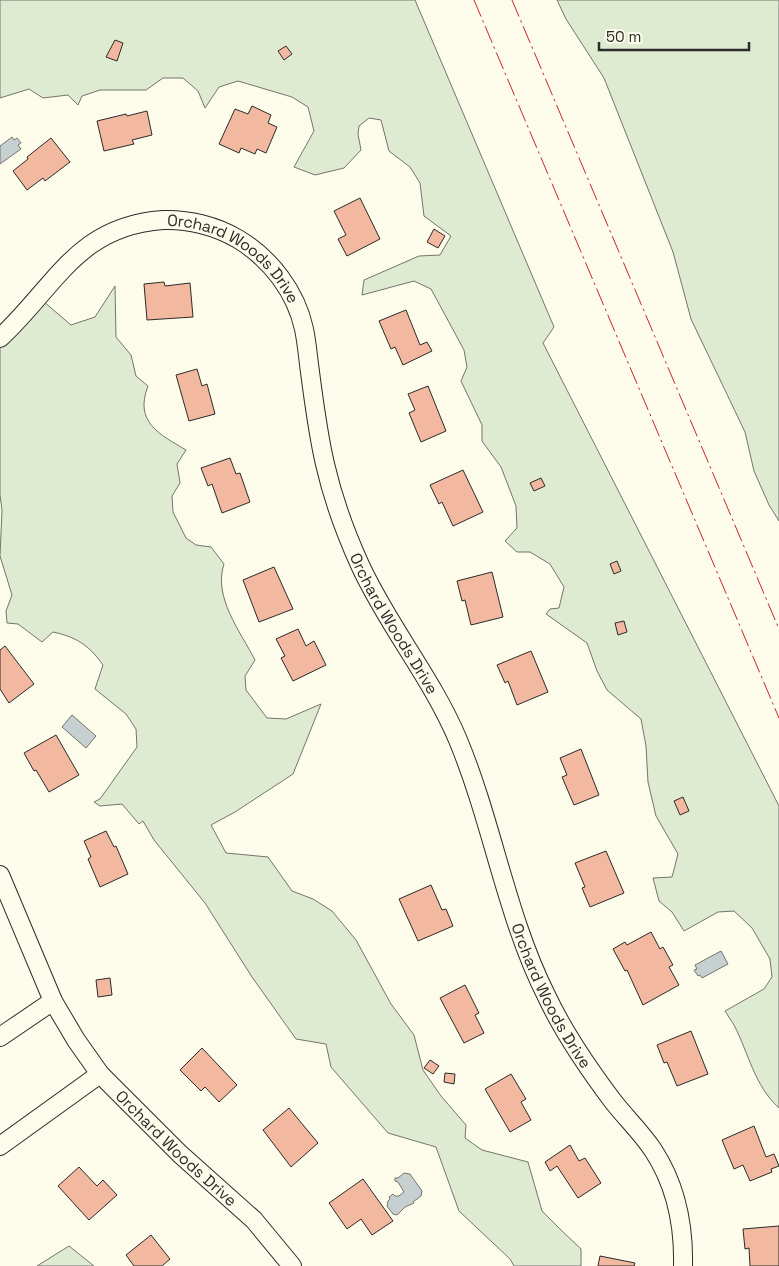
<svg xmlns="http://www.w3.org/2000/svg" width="779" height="1266" font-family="'Space Grotesk',sans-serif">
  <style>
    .green { fill: #deebd1; stroke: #74746e }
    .water { fill: #c7d0d0; stroke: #74746e }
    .building { fill: #f2b8a0; stroke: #2b2b2b }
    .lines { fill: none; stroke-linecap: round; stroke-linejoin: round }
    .minor-casing { stroke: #2b2b2b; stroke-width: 20 }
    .minor { stroke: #fdfbea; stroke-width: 18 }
    .power { stroke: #c62828; stroke-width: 1; stroke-dasharray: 18 4 2.5 4; stroke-linecap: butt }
    .labels { text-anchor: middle; stroke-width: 4; stroke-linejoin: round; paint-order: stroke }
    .street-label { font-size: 16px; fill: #2b2b2b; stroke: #fdfbea }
  </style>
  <rect width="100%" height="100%" fill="#fdfbea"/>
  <path class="green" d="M0 0H415L554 327 543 343 779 806V1108C754 1085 749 1054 734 1025 731 1020 728 1016 725 1011L764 989 772 977 770 959 752 928 734 911 718 912 684 931 672 912 659 901 653 878 672 877 678 854 656 816 648 782 646 746 641 719 607 690 597 671 587 643 546 614 550 609 559 608 564 587 550 564 530 552H517L505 541 517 528 516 506 501 467 482 441V425L461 381 467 367 464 350 431 289 414 281 362 295 364 280 419 256 440 255 451 236 424 216 420 183 410 167 389 151 381 120 369 118 359 126 358 134 361 150 344 168 315 175 294 167 314 131 308 107 292 97 238 81 219 87 205 108 198 91 183 78H163L146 90H100L82 96 78 105 68 95 43 98 29 89 0 98Z
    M557 0H779V521L769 505 754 471 745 432 691 319 673 252 604 78 566 19Z
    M115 286 116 337 131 355 136 376 148 386C134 422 159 434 186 450L177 464 180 483 172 496 173 512 186 538 196 545 211 547 224 564C213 597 240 631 255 660L245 676 246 690 267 718 286 719 321 704 293 774 235 812 211 825 226 853 268 857 292 891 313 899 332 911 356 940 391 1004 414 1035 423 1070 441 1096 466 1125 465 1138 482 1150 528 1162 542 1211 559 1228 581 1249V1266H514L510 1259 459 1211 436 1147 388 1133 331 1067 326 1044 296 1039 252 977 205 903 154 840 143 821 139 824 122 804 100 806 94 802 100 799 137 747 136 729 126 714 95 689 103 665C89 645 76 637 53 632L42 642 18 624 7 623 6 611 12 595 0 556 2 510 0 495V328L37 296 71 325 95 317Z
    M69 1246 94 1266H37Z"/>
  <path class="water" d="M12 137 14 140 17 138 21 143 18 145 21 149 0 164V146Z
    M72 715 96 736 86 748 62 727Z
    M721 951 728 964 702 978 700 975 698 976 694 970 697 969 695 965Z
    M404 1173 410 1174 422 1191 421 1196 413 1202 414 1203 405 1207 397 1215 393 1214 387 1206 388 1201 390 1199 389 1197 393 1194 395 1196H399L404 1192 398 1182 395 1181V1178H398Z"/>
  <path class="building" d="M115 40 123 43 117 61 106 57Z
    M286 46 292 54 284 60 278 51Z
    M252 106 271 115 268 123 277 127 266 153 257 149 255 154 241 148 239 153 219 144 235 109 248 114Z
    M147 111 152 135 132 140 134 144 104 151 97 121 126 114 127 116Z
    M51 138 70 162 45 181 43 178 27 190 13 171 28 159 27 157Z
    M360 198 380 239 347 256 338 239 346 235 334 211Z
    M434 229 445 236 438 248 427 242Z
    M164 282 165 286 190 283 193 317 147 320 144 284Z
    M406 310 420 345 427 342 432 351 403 365 395 347 391 349 379 321Z
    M197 369 202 386 207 384 215 414 189 421 176 375Z
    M428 386 446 431 421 442 409 413 415 410 408 394Z
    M230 458 236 474 240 473 250 502 222 513 212 484 208 486 201 468Z
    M463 470 483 512 453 526 442 502 439 504 430 485Z
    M541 478 545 486 534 491 530 483Z
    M617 561 621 571 614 574 610 564Z
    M274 567 293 609 259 622 243 580Z
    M492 572 503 617 471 625 465 600 462 601 457 581Z
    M624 621 627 632 618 635 615 623Z
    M298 629 306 646 314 641 326 665 293 681 281 658 285 656 276 639Z
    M5 646 34 684 9 703 0 689V650Z
    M531 651 548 692 517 705 508 681 505 683 497 665Z
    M56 735 79 775 49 792 36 770 34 771 24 753Z
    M581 749 599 795 574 805 562 777 567 775 560 758Z
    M683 797 689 811 680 815 674 801Z
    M106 831 114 847 116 846 128 874 100 887 88 859 91 857 84 841Z
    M606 851 624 893 590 907 582 888 585 887 575 863Z
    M431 885 442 910 446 909 453 926 418 941 399 899Z
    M651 932 660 949 663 947 673 965 669 967 679 985 643 1005 627 970 625 971 613 949 625 942 627 945Z
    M110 978 112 995 98 997 96 980Z
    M465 985 479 1013 475 1015 484 1033 464 1043 440 998Z
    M691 1031 708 1074 677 1086 667 1062 664 1063 657 1045Z
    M202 1048 237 1085 219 1102 205 1087 201 1091 180 1070Z
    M430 1060 439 1066 433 1074 424 1068Z
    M445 1073 455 1074 454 1084 444 1082Z
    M511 1074 526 1099 521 1102 531 1120 510 1132 485 1089Z
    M289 1108 318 1143 291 1167 263 1130Z
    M754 1126 766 1157 774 1154 779 1166 771 1169 772 1172 750 1181 743 1165 734 1169 722 1140Z
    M570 1145 579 1161 585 1158 601 1183 578 1198 557 1166 550 1171 545 1162Z
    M79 1167 97 1186 103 1180 117 1195 89 1220 58 1186Z
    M363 1179 393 1221 372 1235 361 1219 347 1229 329 1203Z
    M779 1226V1266H750L749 1248 745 1249 743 1229Z
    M151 1235 170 1259 162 1266H134L126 1255Z
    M600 1256 635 1263 634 1266H598Z"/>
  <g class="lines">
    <g class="minor-casing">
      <g id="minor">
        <path id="s1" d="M0 338C56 286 77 226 163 220 188 219 216 226 238 239 271 259 296 292 304 329 307 343 308 358 310 372 314 403 318 434 325 464 333 499 345 532 360 565 388 626 432 678 458 740 493 824 506 916 547 997 564 1033 588 1068 612 1100 625 1117 641 1132 653 1150 676 1185 684 1225 683 1266"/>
        <path id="s2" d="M0 875 53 1001 76 1040 100 1074 180 1154 254 1220 292 1266"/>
        <path d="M0 1037 53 1001"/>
        <path d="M0 1146 100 1074"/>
      </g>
    </g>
    <use href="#minor" class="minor"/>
    <path class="power" d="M474 0 779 718
      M512 0 779 629"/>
  </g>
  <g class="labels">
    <g class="street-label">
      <text dy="6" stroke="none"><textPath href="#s1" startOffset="292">Orchard Woods Drive</textPath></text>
      <text dy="6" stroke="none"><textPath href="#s1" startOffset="712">Orchard Woods Drive</textPath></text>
      <text dy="6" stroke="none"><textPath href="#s1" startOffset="1118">Orchard Woods Drive</textPath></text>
      <text dy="6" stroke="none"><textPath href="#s2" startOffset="330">Orchard Woods Drive</textPath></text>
    </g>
  </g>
  <path d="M599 42v8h150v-8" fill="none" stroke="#2b2b2b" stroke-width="2.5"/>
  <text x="606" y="42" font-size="15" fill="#2b2b2b" stroke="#fdfbea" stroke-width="4" paint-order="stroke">50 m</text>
</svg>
